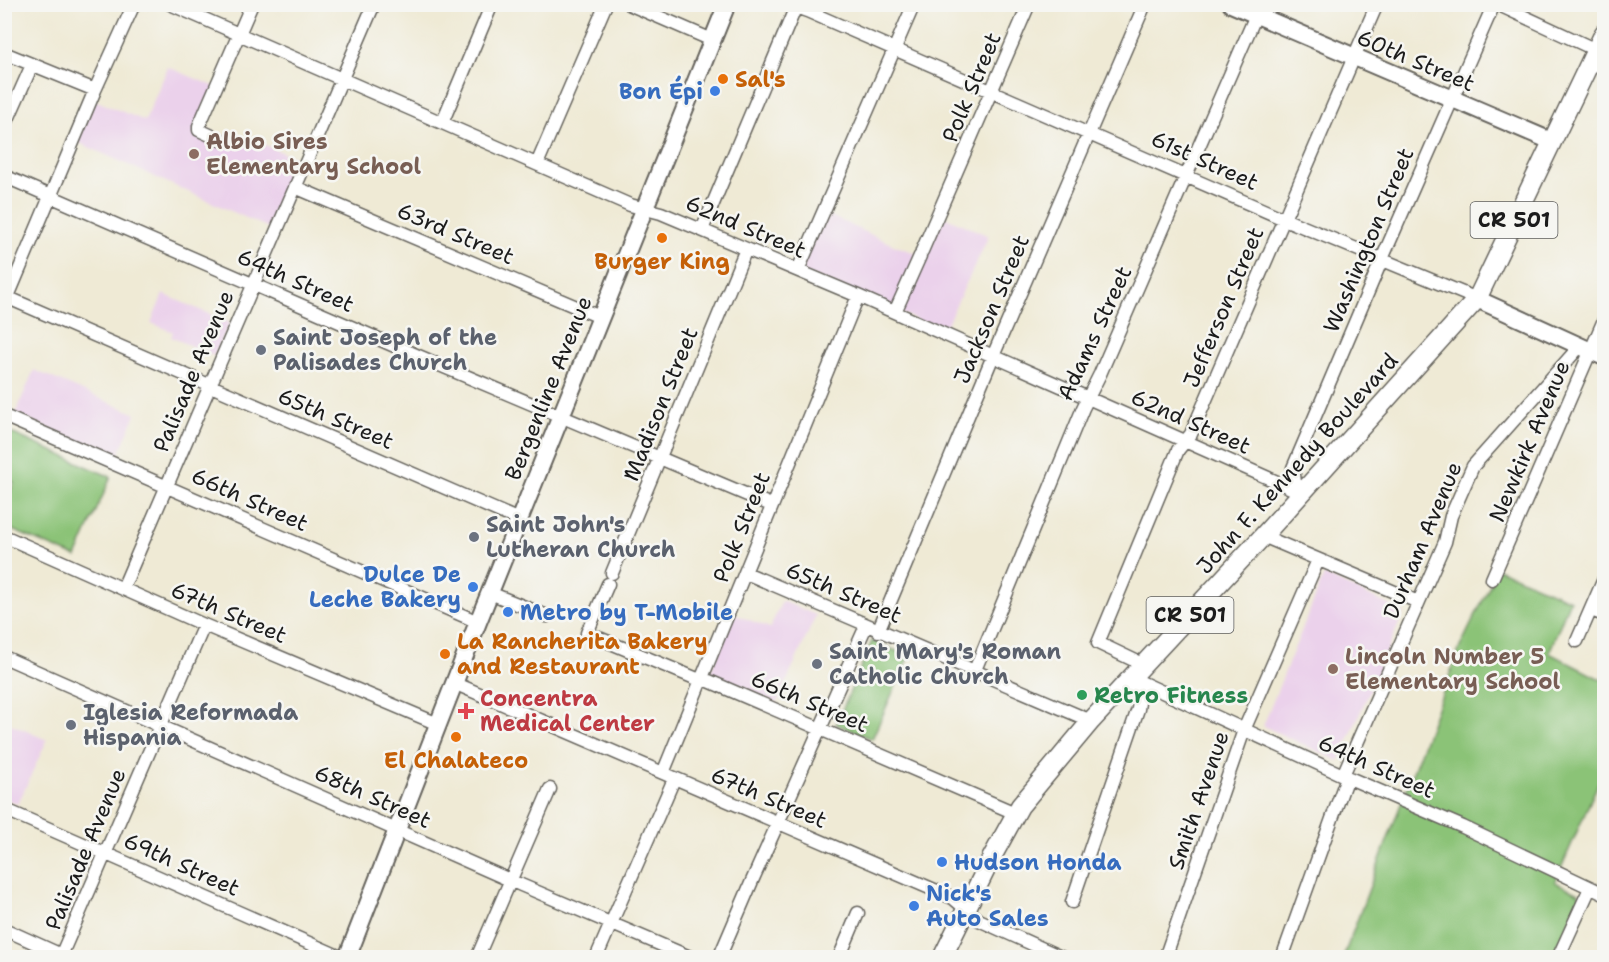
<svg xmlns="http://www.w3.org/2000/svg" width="1609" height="962" font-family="'Shantell Sans',sans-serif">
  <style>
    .built { fill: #ebd1eb }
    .green { fill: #8bc377; stroke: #54704a; stroke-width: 1.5 }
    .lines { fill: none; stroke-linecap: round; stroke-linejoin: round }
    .street-casing { stroke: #66645d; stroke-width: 15 }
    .secondary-casing { stroke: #66645d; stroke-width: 20 }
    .primary-casing { stroke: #66645d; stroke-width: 21 }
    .street { stroke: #fff; stroke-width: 12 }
    .secondary { stroke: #fff; stroke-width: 16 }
    .primary { stroke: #fff; stroke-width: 18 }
    .food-dot { fill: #e8710a; stroke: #f6f6f2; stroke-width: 2 }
    .shop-dot { fill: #3f7fe0; stroke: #f6f6f2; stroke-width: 2 }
    .education-dot { fill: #8d6e63; stroke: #f6f6f2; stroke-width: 2 }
    .worship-dot { fill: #6b7280; stroke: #f6f6f2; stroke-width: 2 }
    .leisure-dot { fill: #2e9e5b; stroke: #f6f6f2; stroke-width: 2 }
    .health-dot { fill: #e0444e; stroke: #f6f6f2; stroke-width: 2 }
    .labels { text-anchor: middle; stroke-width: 5; stroke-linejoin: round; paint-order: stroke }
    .shield { fill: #f6f6f2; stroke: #5d5d5c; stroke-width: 1.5 }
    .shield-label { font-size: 21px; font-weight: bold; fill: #1c1c1c }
    .street-label { font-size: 22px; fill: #1c1c1c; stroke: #f6f6f2 }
    .food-label { font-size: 22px; font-weight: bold; fill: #c56008; stroke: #f6f6f2; text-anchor: start }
    .shop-label { font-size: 22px; font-weight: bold; fill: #366cbe; stroke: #f6f6f2; text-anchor: start }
    .education-label { font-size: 22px; font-weight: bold; fill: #785e54; stroke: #f6f6f2; text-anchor: start }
    .worship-label { font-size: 22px; font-weight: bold; fill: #5b616d; stroke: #f6f6f2; text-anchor: start }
    .leisure-label { font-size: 22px; font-weight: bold; fill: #27864d; stroke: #f6f6f2; text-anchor: start }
    .health-label { font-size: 22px; font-weight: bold; fill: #be3a42; stroke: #f6f6f2; text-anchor: start }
  </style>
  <rect width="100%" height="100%" fill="#f6f6f2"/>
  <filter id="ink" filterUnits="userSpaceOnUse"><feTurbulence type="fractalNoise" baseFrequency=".0167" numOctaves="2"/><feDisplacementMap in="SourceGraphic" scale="12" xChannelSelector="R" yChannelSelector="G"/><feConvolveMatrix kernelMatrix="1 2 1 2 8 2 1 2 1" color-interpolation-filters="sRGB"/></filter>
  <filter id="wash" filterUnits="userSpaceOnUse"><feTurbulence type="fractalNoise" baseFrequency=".008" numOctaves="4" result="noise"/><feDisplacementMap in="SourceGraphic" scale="24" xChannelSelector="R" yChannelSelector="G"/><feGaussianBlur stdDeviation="1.35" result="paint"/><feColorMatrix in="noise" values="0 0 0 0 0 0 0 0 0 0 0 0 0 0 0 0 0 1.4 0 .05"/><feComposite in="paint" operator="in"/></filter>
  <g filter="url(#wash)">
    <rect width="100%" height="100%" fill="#efead5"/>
    <path class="built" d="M168 67 216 87 200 127 246 144 249 138 304 162 271 229 77 142 94 100 145 121Z
      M824 213 896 246 919 254 895 311 799 271Z
      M939 214 989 236 943 332 897 311Z
      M163 294 230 323 214 356 171 337 173 332 151 323Z
      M34 370 136 414 116 459 15 414Z
      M1324 575 1404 612 1339 761 1263 726Z
      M782 601 816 615 777 703 709 675 734 614 770 628Z
      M4 721 47 740 18 804 5 799Z"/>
    <path class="green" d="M9 432 111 477 76 557 5 527V505L14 482 5 477V443Z
      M1498 569 1570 600 1549 653 1604 681V770L1555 882 1579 893 1580 898 1553 957 1343 958 1460 647Z
      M872 641 909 656 872 739 836 724Z"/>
  </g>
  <g filter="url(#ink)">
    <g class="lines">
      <g class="street-casing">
        <path id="street" d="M170 4 630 205 661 213 858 296 1302 493
          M629 4 712 40
          M788 4 807 11 1284 219 1477 299
          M1497 4 1596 50
          M4 53 95 90
          M442 123 492 4
          M4 128 32 65
          M221 140 199 130V126L252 4
          M537 164 606 4
          M4 176 397 347 771 505
          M295 187 600 317
          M702 230 797 4
          M922 251 1029 4
          M798 270 914 4
          M4 296 519 520
          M4 306 95 90 134 4
          M895 312 920 256
          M4 416 478 622
          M1302 493 1295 482 1293 468 1382 259 1494 4
          M4 536 204 625 438 724
          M1263 536 1418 602
          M612 573 746 249
          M746 573 1091 721
          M1492 579 1604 320
          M608 584 587 633 702 681H709L1015 813
          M123 588 374 4
          M490 593 547 616
          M1591 610 1604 615
          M878 631 993 356 1145 4
          M1577 641 1604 579
          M4 657 521 885 692 958
          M1144 665 1098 643 1178 450 1191 434 1377 4
          M975 670 1083 408 1100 374 1256 15
          M1132 678 1347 777 1463 827 1604 894
          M454 683 953 898 979 920 1063 958
          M663 773 858 296
          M1343 775 1445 542 1451 516 1473 466 1580 346
          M4 809 343 958
          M1072 902 1138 709 1140 696 1132 678
          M4 929 68 958
          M60 958 204 625
          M477 958 550 789
          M596 958 674 779
          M719 958 752 881 866 626
          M839 958 858 913
          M1165 958 1244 730 1318 560
          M1282 958 1347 777
          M1558 958 1590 888"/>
      </g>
      <g class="secondary-casing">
        <path id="secondary" d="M1231 4 1551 141
          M1477 299 1604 357
          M347 958 478 622 727 4"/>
      </g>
      <g class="primary-casing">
        <path id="primary" d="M942 958 992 857 1020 806 1091 721 1263 536 1477 299 1604 33"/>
      </g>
      <use href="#street" class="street"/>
      <use href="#secondary" class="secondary"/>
      <use href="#primary" class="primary"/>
    </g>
  </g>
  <g class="food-dot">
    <circle cx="723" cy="79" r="6"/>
    <circle cx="662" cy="238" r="6"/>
    <circle cx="445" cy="654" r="6"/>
    <circle cx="456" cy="737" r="6"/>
  </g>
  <g class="shop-dot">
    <circle cx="715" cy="91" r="6"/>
    <circle cx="473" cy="587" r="6"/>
    <circle cx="508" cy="612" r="6"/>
    <circle cx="942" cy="862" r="6"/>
    <circle cx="914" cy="906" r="6"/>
  </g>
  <g class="education-dot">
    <circle cx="194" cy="154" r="6"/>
    <circle cx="1333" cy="669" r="6"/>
  </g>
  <g class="worship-dot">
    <circle cx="261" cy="350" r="6"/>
    <circle cx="474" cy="537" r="6"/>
    <circle cx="817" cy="664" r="6"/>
    <circle cx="71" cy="725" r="6"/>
  </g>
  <circle class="leisure-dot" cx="1082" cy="695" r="6"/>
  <path class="health-dot" d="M463 702h6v6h6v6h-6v6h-6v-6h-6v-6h6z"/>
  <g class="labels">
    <g class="shield">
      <rect x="1470.5" y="202" width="87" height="36" rx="4.5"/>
      <rect x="1146.5" y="597" width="87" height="36" rx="4.5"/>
    </g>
    <g class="shield-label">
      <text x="1514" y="227">CR 501</text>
      <text x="1190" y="622">CR 501</text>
    </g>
    <g class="street-label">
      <text transform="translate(1416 60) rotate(23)" y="8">60th Street</text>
      <text transform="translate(971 87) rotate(-67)" y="8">Polk Street</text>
      <text transform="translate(1205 160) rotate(24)" y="8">61st Street</text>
      <text transform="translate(746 226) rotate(23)" y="8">62nd Street</text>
      <text transform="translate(456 233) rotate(23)" y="8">63rd Street</text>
      <text transform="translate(1368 240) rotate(-67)" y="8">Washington Street</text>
      <text transform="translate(296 280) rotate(24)" y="8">64th Street</text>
      <text transform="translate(1223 307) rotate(-67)" y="8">Jefferson Street</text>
      <text transform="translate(991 309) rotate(-67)" y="8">Jackson Street</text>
      <text transform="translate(1094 333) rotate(-65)" y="8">Adams Street</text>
      <text transform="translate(193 371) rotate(-67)" y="8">Palisade Avenue</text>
      <text transform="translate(548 388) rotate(-68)" y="8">Bergenline Avenue</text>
      <text transform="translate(660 404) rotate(-68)" y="8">Madison Street</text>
      <text transform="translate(336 418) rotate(23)" y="8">65th Street</text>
      <text transform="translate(1191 421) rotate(24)" y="8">62nd Street</text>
      <text transform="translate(1529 441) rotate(-67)" y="8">Newkirk Avenue</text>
      <text transform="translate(1297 463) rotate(-48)" y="8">John F. Kennedy Boulevard</text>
      <text transform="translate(250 499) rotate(24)" y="8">66th Street</text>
      <text transform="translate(741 527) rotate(-68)" y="8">Polk Street</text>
      <text transform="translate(1422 540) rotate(-67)" y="8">Durham Avenue</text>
      <text transform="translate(844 592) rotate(23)" y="8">65th Street</text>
      <text transform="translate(229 612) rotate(23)" y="8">67th Street</text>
      <text transform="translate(810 701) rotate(23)" y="8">66th Street</text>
      <text transform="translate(1377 766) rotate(24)" y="8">64th Street</text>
      <text transform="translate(373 796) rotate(24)" y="8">68th Street</text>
      <text transform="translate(769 797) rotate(23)" y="8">67th Street</text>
      <text transform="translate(1198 800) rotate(-71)" y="8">Smith Avenue</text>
      <text transform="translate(85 849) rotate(-67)" y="8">Palisade Avenue</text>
      <text transform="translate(182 864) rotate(24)" y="8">69th Street</text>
    </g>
    <g class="food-label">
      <text x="735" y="87">Sal's</text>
      <text x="662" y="269" text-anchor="middle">Burger King</text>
      <text x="457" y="649">La Rancherita Bakery<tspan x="457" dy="25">and Restaurant</tspan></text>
      <text x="456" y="768" text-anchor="middle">El Chalateco</text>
    </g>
    <g class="shop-label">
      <text x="703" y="99" text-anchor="end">Bon Épi</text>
      <text x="461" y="582" text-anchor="end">Dulce De<tspan x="461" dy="25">Leche Bakery</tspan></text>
      <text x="520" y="620">Metro by T-Mobile</text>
      <text x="954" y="870">Hudson Honda</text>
      <text x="926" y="901">Nick's<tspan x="926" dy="25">Auto Sales</tspan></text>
    </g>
    <g class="education-label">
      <text x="206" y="149">Albio Sires<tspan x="206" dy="25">Elementary School</tspan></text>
      <text x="1345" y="664">Lincoln Number 5<tspan x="1345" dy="25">Elementary School</tspan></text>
    </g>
    <g class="worship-label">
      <text x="273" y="345">Saint Joseph of the<tspan x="273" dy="25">Palisades Church</tspan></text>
      <text x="486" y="532">Saint John's<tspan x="486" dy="25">Lutheran Church</tspan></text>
      <text x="829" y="659">Saint Mary's Roman<tspan x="829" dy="25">Catholic Church</tspan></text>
      <text x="83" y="720">Iglesia Reformada<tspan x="83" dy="25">Hispania</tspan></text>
    </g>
    <g class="leisure-label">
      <text x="1094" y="703">Retro Fitness</text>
    </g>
    <g class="health-label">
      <text x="480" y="706">Concentra<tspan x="480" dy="25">Medical Center</tspan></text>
    </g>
  </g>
  <rect width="1609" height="962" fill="none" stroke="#f6f6f2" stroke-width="24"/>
</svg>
